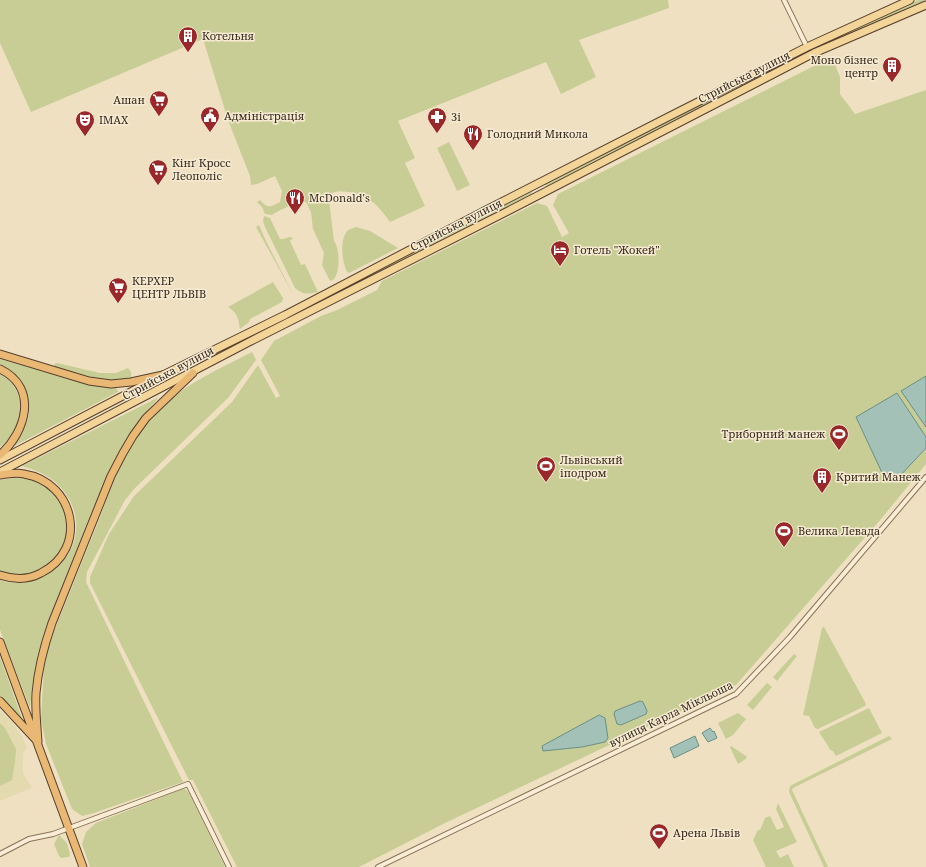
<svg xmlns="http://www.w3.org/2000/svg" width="926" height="867" font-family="'Noto Serif',serif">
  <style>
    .farmland { fill: #e4daaf }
    .green { fill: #c8cd96 }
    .water { fill: #a4c1b8; stroke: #6b8f85 }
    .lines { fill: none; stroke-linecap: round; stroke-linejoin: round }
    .minor-casing { stroke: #897159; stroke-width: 6 }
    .primary-casing { stroke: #563f2d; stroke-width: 9 }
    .trunk-casing { stroke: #563f2d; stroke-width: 9 }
    .minor { stroke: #f9eed5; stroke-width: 4 }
    .primary { stroke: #f3d499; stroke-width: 7 }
    .trunk { stroke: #eab875; stroke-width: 7 }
    .labels { text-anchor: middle; stroke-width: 3; stroke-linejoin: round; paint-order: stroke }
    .poi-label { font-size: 11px; fill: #382a1d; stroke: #f6ebd2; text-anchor: start }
    .street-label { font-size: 11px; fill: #382a1d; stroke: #f6ebd2 }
  </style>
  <rect width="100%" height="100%" fill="#efe0c2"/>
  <path class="farmland" d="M0 710 12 722 22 736 27 748 23 753V773L32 788 0 801Z"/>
  <path class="green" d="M0 0H668L669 8 579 40 596 77 561 94 546 62 398 121 415 158 405 163 425 206 390 222C379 206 367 193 347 192 342 191 336 191 332 193L329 200 334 241C340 248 341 277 331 281L329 279 322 265 324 253 313 229 311 212 306 202C300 201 276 211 272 215L265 214 262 207 257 202 260 200C268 209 270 207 280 202L282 191 275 176 257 184 251 185 250 176 228 120 203 39 31 112 0 43Z
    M918 0H926C797 55 673 122 547 186L544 185 545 182C669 120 790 54 918 0Z
    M832 57 840 77V94L855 114 926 90V464L881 519 736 685 445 823 359 867H237L193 780H189L90 583V577L109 534 134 496 232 402 258 365 276 398 280 396 261 360 274 341 321 316 337 310 377 290 382 281 537 203 547 206 562 237 569 233 553 205 558 194Z
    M449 142 470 185 457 191 437 148Z
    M531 192H532L531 195 315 306H312L314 303Z
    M264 216 270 218 280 239H283L289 237 293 238 290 241 301 265 305 264 318 292C309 294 302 295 295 288L265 227 263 221Z
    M259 225 266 241 294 296 256 227Z
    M356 227 370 231 398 248 349 273 347 272C342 261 339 240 348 230Z
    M273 282 283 298 282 302 250 319 249 322 240 329C238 317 238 314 228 307Z
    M287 318H289L192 370 190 367Z
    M252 352 256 360 228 398 135 488 125 500 87 572 86 582 183 782 94 813 82 816 72 809 46 744 41 720 44 663 50 641C66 602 81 564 97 525 113 484 127 438 161 407 187 383 221 368 252 352Z
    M0 357 88 384 116 388 118 391V392L14 446C21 436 28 424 29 412 31 392 18 372 0 365Z
    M57 363 100 373H116L128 368 131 372V379L110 381 56 369 54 364Z
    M0 374C20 385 27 410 15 431 11 437 5 442 0 447Z
    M159 397C138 421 125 439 111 468L44 634C37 658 32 683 30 708L0 630V580C13 585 26 583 39 578 84 560 89 506 50 478 41 472 31 469 22 466Z
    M20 477C94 486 76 595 0 571V480Z
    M824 627 866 704 865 706 818 729 815 728 809 716 803 715 822 628Z
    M794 654 797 656 777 681 773 677Z
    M0 657 23 721 0 696Z
    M767 683 772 687 753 710 747 705Z
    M869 708 882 733 836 756 833 751 830 750C827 743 823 739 819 732Z
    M738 713 746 719 733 735 726 739 718 723Z
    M0 723 5 728 16 749 15 762 12 780 0 786Z
    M889 736 892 739 793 788 792 790 828 867H824L789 792 790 786Z
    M731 746 746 756 747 758 738 764 730 747Z
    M182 789H185L189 793 225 867H90L82 844 86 832 96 823Z
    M778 803 797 842 776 851 780 858 788 854 794 867H766L753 840 758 830H760L765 818 770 816 777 830 784 827 776 809Z
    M59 835 67 843 70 854 69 857 61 858 59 856 54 844Z"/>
  <path class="water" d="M926 376V427L901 391Z
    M897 393 926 437V448L899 477H884L856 417Z
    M640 701 643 702 647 711 646 714 621 725 617 724 614 714 615 711Z
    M599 715 605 718 608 738 605 742 582 747 543 751 542 746Z
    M710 728 713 732 714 731 717 738 708 742 702 733Z
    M695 736 699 746 674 758 670 748Z"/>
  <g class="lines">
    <g class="minor-casing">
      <path id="minor" d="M784 0 807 47
        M0 854 29 839 53 834 188 784 229 867
        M378 867 736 694 790 637 926 477"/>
    </g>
    <g class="primary-casing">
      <path id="primary" d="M0 460 163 375 285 315 488 209 670 116 807 47 910 0
        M0 472 249 342 508 211 814 53 926 5"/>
    </g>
    <g class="trunk-casing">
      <path id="trunk" d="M0 354 89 381 111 384 131 382 163 375
        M0 369C39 388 26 432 0 455
        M0 475C8 474 17 472 24 474 75 482 89 549 41 573 28 580 15 580 0 575
        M0 642 83 867
        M0 701 35 739
        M38 742C37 726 35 709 36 693 38 669 44 646 52 623L111 476 123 453 133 436 146 418 193 373"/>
    </g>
    <use href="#minor" class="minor"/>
    <use href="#primary" class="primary"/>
    <use href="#trunk" class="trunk"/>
  </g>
  <defs>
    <g id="building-pin" transform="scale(1)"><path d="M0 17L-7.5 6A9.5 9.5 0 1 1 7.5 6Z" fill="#99282b" stroke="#f6ebd2"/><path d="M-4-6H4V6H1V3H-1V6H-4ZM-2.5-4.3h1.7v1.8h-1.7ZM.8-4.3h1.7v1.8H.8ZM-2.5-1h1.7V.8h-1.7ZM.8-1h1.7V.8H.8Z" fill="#fff"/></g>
    <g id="supermarket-pin" transform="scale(1)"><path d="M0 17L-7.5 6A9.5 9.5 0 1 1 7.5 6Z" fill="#99282b" stroke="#f6ebd2"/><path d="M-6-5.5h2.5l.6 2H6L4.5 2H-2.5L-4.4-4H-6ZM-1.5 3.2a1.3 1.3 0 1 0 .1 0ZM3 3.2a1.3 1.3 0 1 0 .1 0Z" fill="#fff"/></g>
    <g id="civic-pin" transform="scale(1)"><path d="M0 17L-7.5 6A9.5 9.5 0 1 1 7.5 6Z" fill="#99282b" stroke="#f6ebd2"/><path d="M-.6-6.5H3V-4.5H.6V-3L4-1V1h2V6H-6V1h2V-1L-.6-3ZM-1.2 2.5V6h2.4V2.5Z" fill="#fff"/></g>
    <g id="pharmacy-pin" transform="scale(1)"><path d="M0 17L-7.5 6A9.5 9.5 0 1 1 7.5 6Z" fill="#99282b" stroke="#f6ebd2"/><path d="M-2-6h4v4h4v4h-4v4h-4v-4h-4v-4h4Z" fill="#fff"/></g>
    <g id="theatre-pin" transform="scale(1)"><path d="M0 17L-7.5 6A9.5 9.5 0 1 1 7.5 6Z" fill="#99282b" stroke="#f6ebd2"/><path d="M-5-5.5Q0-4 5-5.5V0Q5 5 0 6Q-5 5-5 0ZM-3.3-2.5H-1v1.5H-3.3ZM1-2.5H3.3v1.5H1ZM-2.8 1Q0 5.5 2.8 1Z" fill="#fff"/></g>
    <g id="restaurant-pin" transform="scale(1)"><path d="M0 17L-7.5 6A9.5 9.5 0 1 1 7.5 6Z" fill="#99282b" stroke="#f6ebd2"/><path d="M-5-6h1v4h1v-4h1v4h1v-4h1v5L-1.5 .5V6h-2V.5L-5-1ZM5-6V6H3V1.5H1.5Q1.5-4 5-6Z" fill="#fff"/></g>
    <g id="hotel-pin" transform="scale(1)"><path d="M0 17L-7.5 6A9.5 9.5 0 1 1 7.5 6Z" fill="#99282b" stroke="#f6ebd2"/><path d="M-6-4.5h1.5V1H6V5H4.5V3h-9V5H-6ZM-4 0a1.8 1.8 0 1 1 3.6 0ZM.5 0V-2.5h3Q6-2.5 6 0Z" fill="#fff"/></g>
    <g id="stadium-pin" transform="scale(1)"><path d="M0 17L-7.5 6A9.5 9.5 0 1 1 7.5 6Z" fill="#99282b" stroke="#f6ebd2"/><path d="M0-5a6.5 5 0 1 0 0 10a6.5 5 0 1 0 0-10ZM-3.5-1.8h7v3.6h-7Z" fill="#fff"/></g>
  </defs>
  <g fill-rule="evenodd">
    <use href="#building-pin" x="188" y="36"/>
    <use href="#building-pin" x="892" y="66"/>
    <use href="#supermarket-pin" x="159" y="100"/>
    <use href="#civic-pin" x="210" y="116"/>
    <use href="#pharmacy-pin" x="437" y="117"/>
    <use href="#theatre-pin" x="85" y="120"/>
    <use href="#restaurant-pin" x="473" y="134"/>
    <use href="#supermarket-pin" x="158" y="169"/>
    <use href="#restaurant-pin" x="295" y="198"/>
    <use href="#hotel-pin" x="560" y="250"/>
    <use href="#supermarket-pin" x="118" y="287"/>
    <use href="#stadium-pin" x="839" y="434"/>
    <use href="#stadium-pin" x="546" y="466"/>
    <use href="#building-pin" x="822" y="477"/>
    <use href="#stadium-pin" x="784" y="531"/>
    <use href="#stadium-pin" x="659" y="833"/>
  </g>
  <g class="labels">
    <g class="poi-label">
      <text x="202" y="40">Котельня</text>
      <text x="878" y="64" text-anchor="end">Моно бізнес<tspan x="878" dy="13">центр</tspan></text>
      <text x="145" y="104" text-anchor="end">Ашан</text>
      <text x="224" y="120">Адміністрація</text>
      <text x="451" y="121">3і</text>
      <text x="99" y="124">IMAX</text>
      <text x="487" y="138">Голодний Микола</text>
      <text x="172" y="167">Кінґ Кросс<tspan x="172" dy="13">Леополіс</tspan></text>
      <text x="309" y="202">McDonald's</text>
      <text x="574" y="254">Готель "Жокей"</text>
      <text x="132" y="285">КЕРХЕР<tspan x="132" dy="13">ЦЕНТР ЛЬВІВ</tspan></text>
      <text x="825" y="438" text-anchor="end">Триборний манеж</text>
      <text x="560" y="464">Львівський<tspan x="560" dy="13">іподром</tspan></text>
      <text x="836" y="481">Критий Манеж</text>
      <text x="798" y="535">Велика Левада</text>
      <text x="673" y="837">Арена Львів</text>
    </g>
    <g class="street-label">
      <text transform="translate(744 77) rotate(-27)" y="4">Стрийська вулиця</text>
      <text transform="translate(456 225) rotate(-27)" y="4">Стрийська вулиця</text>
      <text transform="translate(168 373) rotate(-28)" y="4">Стрийська вулиця</text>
      <text transform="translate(671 714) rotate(-26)" y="4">вулиця Карла Мікльоша</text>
    </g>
  </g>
</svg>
